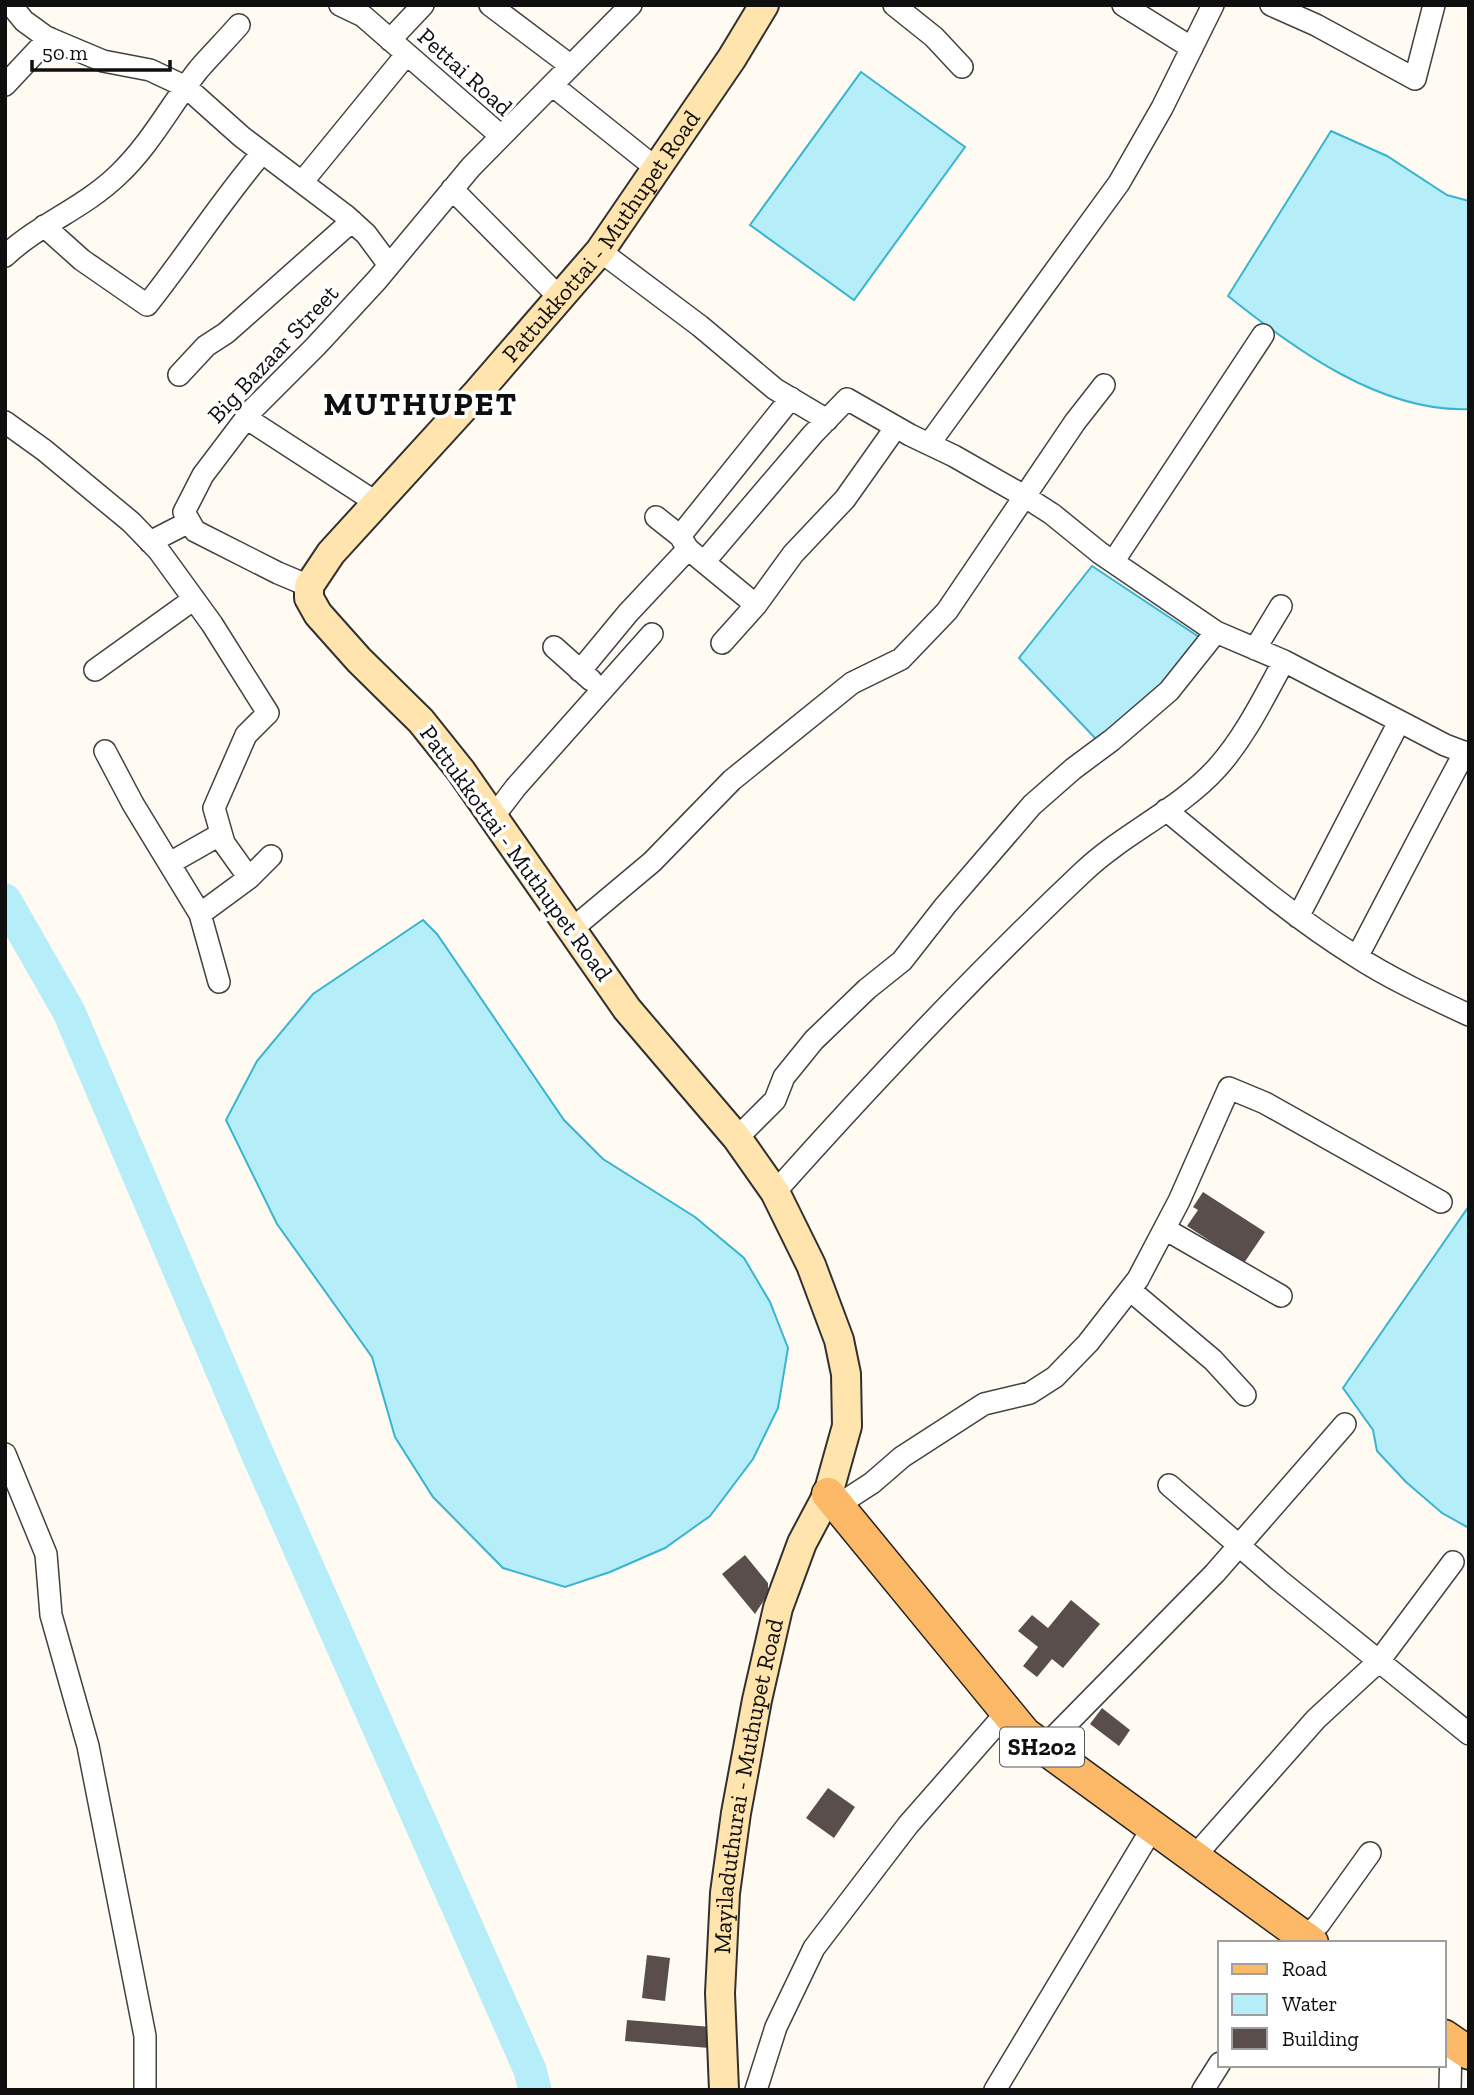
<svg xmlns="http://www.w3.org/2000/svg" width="1474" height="2095" font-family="'Zilla Slab',serif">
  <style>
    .water { fill: #b5edf8; stroke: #3ab4d1; stroke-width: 2 }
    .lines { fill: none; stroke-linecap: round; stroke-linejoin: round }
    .river { stroke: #b5edf8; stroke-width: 33 }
    .building { fill: #594e4b }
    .street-casing { stroke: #424242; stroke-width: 24 }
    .secondary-casing { stroke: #313131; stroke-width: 32 }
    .primary-casing { stroke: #202020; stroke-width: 35 }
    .street { stroke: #fff; stroke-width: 21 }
    .secondary { stroke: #ffe5ad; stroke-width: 28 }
    .primary { stroke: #fbb866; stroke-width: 32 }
    .labels { text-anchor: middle; stroke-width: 7; stroke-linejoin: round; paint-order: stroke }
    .shield { fill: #fff; stroke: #575757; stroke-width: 2 }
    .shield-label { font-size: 23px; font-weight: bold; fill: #0f0f0f }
    .street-label { font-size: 24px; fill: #0f0f0f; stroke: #fff }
    .district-label { font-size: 32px; font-weight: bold; letter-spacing: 2px; fill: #0f0f0f; stroke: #fff }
  </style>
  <rect width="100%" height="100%" fill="#fffaf2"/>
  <path class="water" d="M861 72 965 147 854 300 750 225Z
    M1331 131 1387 156 1447 195 1469 201V409C1381 413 1293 348 1228 296Z
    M1092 566 1202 639 1155 693 1099 738H1095L1019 658Z
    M423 920 437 934 564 1120 603 1159 695 1217 744 1258 770 1302 788 1348 778 1408 753 1459 710 1516 665 1548 610 1572 565 1587 503 1568 433 1497 395 1437 372 1357 277 1224 226 1120 257 1061 313 994Z
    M1469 1206V1528L1442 1513 1406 1482 1377 1451 1373 1430 1343 1388Z"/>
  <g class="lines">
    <path class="river" d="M5 900 69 1012 258 1455 530 2070 535 2090"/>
  </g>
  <path class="building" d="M1203 1192 1265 1232 1244 1263 1187 1226 1198 1210 1193 1207Z
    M745 1555 768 1583V1594L755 1614 722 1574Z
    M1071 1600 1100 1624 1063 1668 1052 1659 1037 1677 1023 1666 1038 1647 1018 1631 1032 1615 1048 1628Z
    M1102 1708 1130 1730 1119 1746 1090 1724Z
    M828 1788 855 1807 834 1838 806 1818Z
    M647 1955 670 1958 665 2001 642 1998Z
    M627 2020 711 2027 709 2048 625 2041Z"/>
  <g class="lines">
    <g class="street-casing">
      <path id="street" d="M11 5 24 21 46 37 103 61 150 70 186 87 242 137 345 215 366 234 389 265
        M340 5 363 16 501 136
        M490 5 571 66
        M894 5 934 37 962 67
        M1123 5 1192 48
        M1271 5 1316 25 1415 79 1434 5
        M390 40 423 5
        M5 85 49 38
        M552 85 657 169
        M303 181 406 55
        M452 189 559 297
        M44 226 82 260 147 305C187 255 220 202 262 153
        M600 251 700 326 775 389 827 420
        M5 256C39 224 84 208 118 175 151 144 171 104 199 69 212 54 226 40 239 25
        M179 375 206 346 226 333 352 221
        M246 418 377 503
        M5 422 44 450 131 522 159 551 212 624 268 713 246 735 214 808 224 843 249 878
        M929 444 1119 183 1162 108 1213 5
        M656 517 680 536 688 549 756 605
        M680 536 791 398
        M150 542 189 522
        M704 562 813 434 847 399 910 435 954 456 1024 496 1052 514 1100 553 1216 632 1284 661 1445 745 1469 754
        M1113 562 1263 335
        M309 586 278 573 195 531 184 512 203 475 253 409 316 346 377 280 471 167 631 5
        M722 643 756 605 793 554 845 499 896 427
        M554 647 591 680
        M1255 649 1281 606
        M95 670 194 599
        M580 671 628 613 688 549
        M105 751 133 804 200 914 219 982
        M1166 810C1227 860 1287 913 1354 955 1389 978 1430 997 1469 1015
        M493 817 516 787 652 634
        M170 863 221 834
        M200 914 249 878 271 856
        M1298 917 1399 722
        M572 929 652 862 732 780 852 683 901 659 947 611 1075 422 1104 385
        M1357 957C1393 889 1428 820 1465 752
        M737 1138 775 1100 784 1077 814 1040 867 989 902 961 945 906 1032 805 1073 769 1112 740 1169 691 1216 632
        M775 1192C874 1081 975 974 1083 872 1124 833 1179 810 1217 768 1245 737 1264 697 1284 661
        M1165 1229 1281 1296
        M1130 1290 1213 1360 1245 1395
        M5 1454 46 1554 51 1615 88 1746 145 2036V2090
        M1169 1485 1280 1581 1469 1734
        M838 1505 872 1483 902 1457 984 1404 1030 1393 1055 1377 1088 1343 1138 1279 1179 1201 1229 1088 1265 1103 1441 1202
        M1043 1748 1215 1573 1345 1424
        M1194 1857 1316 1719 1379 1661 1453 1562
        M1299 1943 1319 1924 1370 1853
        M756 2090 776 2027 814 1948 908 1825 1007 1712
        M995 2090 1153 1827
        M1203 2090 1220 2063
        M1450 2090 1451 2041"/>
    </g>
    <g class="secondary-casing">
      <g id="secondary">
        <path id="s1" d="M724 2090 720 1993 725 1893 736 1813 757 1700 778 1608 802 1543 828 1494 847 1426 846 1374 839 1340 811 1265 775 1192 737 1138 627 1009 461 771 421 721 359 660 318 614 309 598V586L331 553 478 392 600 251 732 58 764 5"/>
      </g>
    </g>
    <g class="primary-casing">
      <path id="primary" d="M828 1494 1025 1734 1312 1943
        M1444 2036 1469 2053"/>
    </g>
    <use href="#street" class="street"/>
    <use href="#secondary" class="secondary"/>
    <use href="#primary" class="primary"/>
  </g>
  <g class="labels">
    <rect class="shield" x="1000" y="1727.5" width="84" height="39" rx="5"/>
    <g class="shield-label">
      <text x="1042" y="1755">SH202</text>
    </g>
    <g class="street-label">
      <text transform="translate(465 72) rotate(42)" y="8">Pettai Road</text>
      <text dy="8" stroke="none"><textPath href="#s1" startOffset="2156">Pattukkottai - Muthupet Road</textPath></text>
      <text transform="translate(273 354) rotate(-47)" y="8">Big Bazaar Street</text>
      <text transform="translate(516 853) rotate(54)" y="8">Pattukkottai - Muthupet Road</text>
      <text dy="8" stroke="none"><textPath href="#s1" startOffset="306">Mayiladuthurai - Muthupet Road</textPath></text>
    </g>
    <g class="district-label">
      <text x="421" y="415">MUTHUPET</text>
    </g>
  </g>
  <rect width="1474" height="2095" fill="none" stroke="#0f0f0f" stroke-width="14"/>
  <rect x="1218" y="1941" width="228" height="126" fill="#ffffff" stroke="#9f9f9f" stroke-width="2"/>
  <rect x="1232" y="1964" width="35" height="10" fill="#fbb866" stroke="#9f9f9f" stroke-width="2"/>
  <text x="1282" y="1976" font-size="21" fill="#0f0f0f">Road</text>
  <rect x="1232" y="1994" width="35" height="21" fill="#b5edf8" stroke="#9f9f9f" stroke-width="2"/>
  <text x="1282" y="2011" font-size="21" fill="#0f0f0f">Water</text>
  <rect x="1232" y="2028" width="35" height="21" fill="#594e4b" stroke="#9f9f9f" stroke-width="2"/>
  <text x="1282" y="2046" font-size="21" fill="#0f0f0f">Building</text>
  <path d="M32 60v10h138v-10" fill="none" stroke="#0f0f0f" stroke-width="3.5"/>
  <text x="42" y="60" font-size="21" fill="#0f0f0f" stroke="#ffffff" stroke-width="5" paint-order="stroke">50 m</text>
</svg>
